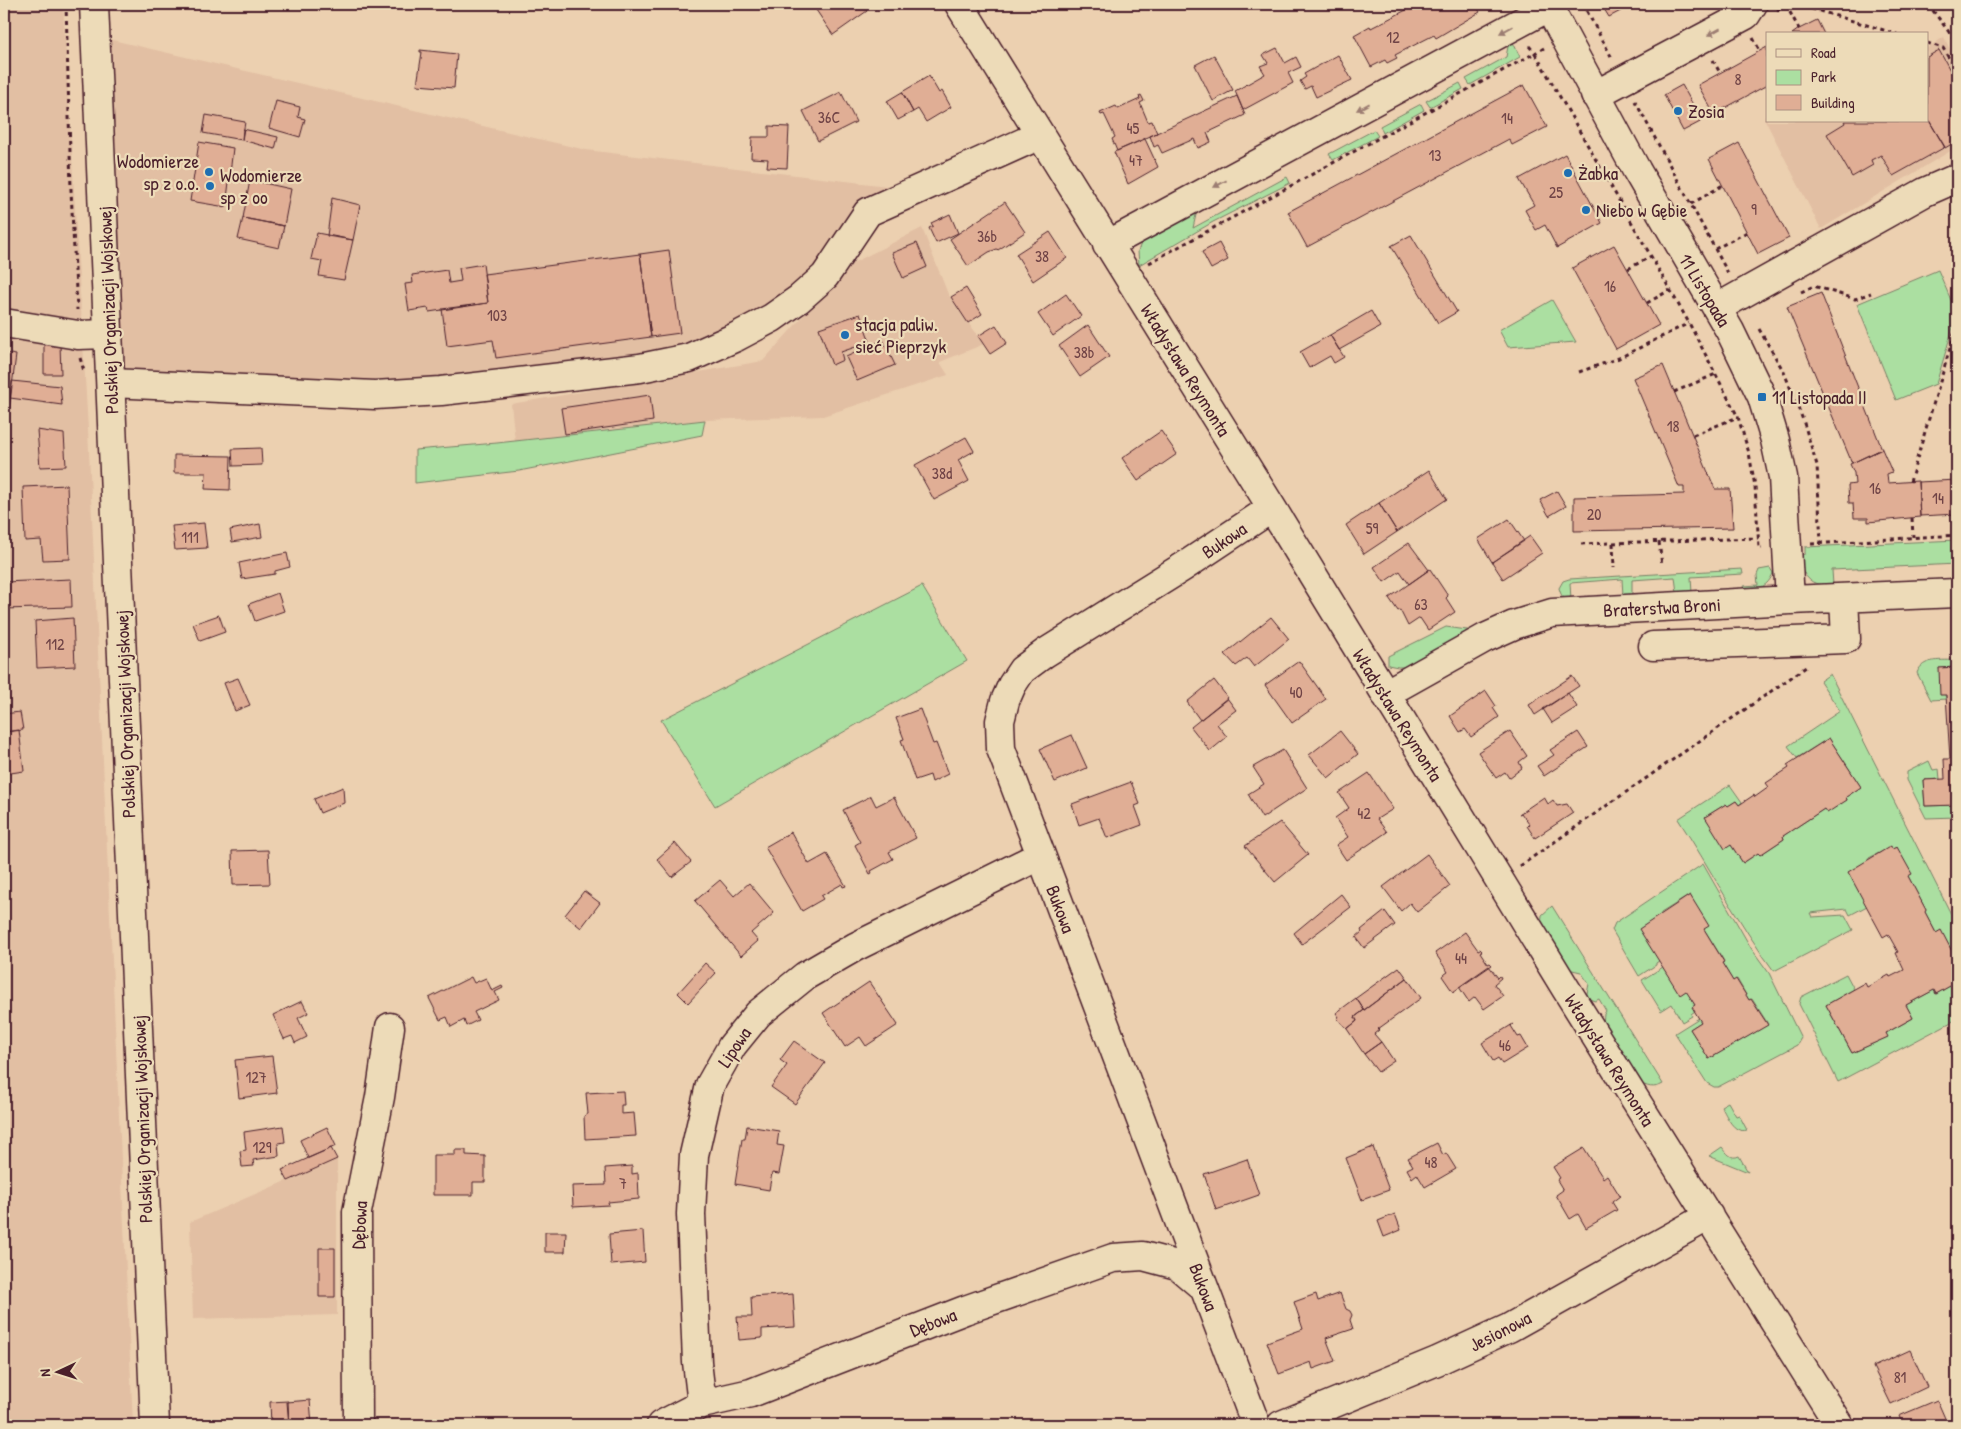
<svg xmlns="http://www.w3.org/2000/svg" width="1961" height="1429" font-family="'Patrick Hand',sans-serif">
  <style>
    .built { fill: #e2bfa3 }
    .green { fill: #abdfa1; stroke: #7a7f66 }
    .building { fill: #e0ae95; stroke: #4a1f2b }
    .lines { fill: none; stroke-linecap: round; stroke-linejoin: round }
    .minor-casing { stroke: #4a1f2b; stroke-width: 31 }
    .major-casing { stroke: #4a1f2b; stroke-width: 31 }
    .path { stroke: #4a1f2b; stroke-width: 3; stroke-dasharray: 4 4; stroke-linecap: butt }
    .minor { stroke: #eddbb8; stroke-width: 28 }
    .major { stroke: #eddbb8; stroke-width: 28 }
    .oneway { fill: #9c7d72 }
    .poi-dot { fill: #1f6fb2; stroke: #eddbb8; stroke-width: 2 }
    .labels { text-anchor: middle; stroke-width: 4.5; stroke-linejoin: round; paint-order: stroke }
    .number-label { font-size: 16px; fill: #704346 }
    .poi-label { font-size: 19px; fill: #4a1f2b; stroke: #eddbb8; text-anchor: start }
    .street-label { font-size: 19px; fill: #4a1f2b; stroke: #eddbb8 }
  </style>
  <rect width="100%" height="100%" fill="#ecd0b0"/>
  <filter id="ink" filterUnits="userSpaceOnUse"><feTurbulence type="fractalNoise" baseFrequency=".02" numOctaves="2"/><feDisplacementMap in="SourceGraphic" scale="10" xChannelSelector="R" yChannelSelector="G"/><feConvolveMatrix kernelMatrix="1 2 1 2 8 2 1 2 1" color-interpolation-filters="sRGB"/></filter>
  <g filter="url(#ink)">
    <path class="built" d="M4 4H63L88 429 133 1425H4Z
      M1944 37 1957 64V147L1821 229 1764 118 1767 116V121H1927V48Z
      M108 39 586 150 904 188 736 337 441 391 120 383Z
      M922 228 948 294 984 344 940 362 948 375 823 416 705 420 515 441 511 404 763 361 849 265Z
      M337 1159V1315L193 1319 190 1222Z"/>
    <path class="green" d="M1510 36 1520 57 1470 85 1466 79 1506 57Z
      M1460 83 1463 89 1430 107 1426 101Z
      M1421 104 1424 110 1383 133 1380 126Z
      M1374 130 1378 136 1333 160 1329 154Z
      M1287 177 1290 183 1213 222 1139 265 1138 251 1143 238 1198 206 1193 228Z
      M1938 270 1957 314 1936 384 1896 400 1857 304Z
      M1552 300 1576 342 1508 347 1499 330Z
      M705 420 702 435 519 471 415 483V450L497 443Z
      M1957 540V564L1832 570 1833 585C1809 587 1803 576 1797 555L1805 554V547Z
      M1770 568 1773 573C1768 587 1758 590 1744 589L1743 586 1758 585 1757 575 1759 570Z
      M1742 569 1743 574 1691 577 1692 593H1677L1675 577 1632 580V595L1623 596 1622 579 1570 583 1571 600C1563 599 1561 596 1559 588L1563 581 1569 579Z
      M922 586 967 661 715 806 661 720Z
      M1446 627 1474 631 1408 667H1398L1388 665V656Z
      M1957 660V667L1939 668 1946 699 1931 700 1917 673C1923 657 1942 661 1957 660Z
      M1830 674 1951 914 1957 911V961L1941 931 1936 933 1925 912 1926 910 1908 876 1897 847 1892 849 1891 847 1869 858 1867 906 1850 915 1847 909 1810 913 1812 917 1845 915 1853 930 1774 971C1738 923 1711 869 1678 819L1730 785 1742 802 1739 805 1736 801 1728 806 1726 804 1705 817 1731 845 1743 863 1758 853 1760 855 1784 839 1783 836 1824 809 1847 800 1846 797 1861 787 1829 738 1797 758 1788 746 1840 711 1820 681Z
      M1929 761 1933 770 1939 769 1940 779 1923 780 1925 806 1957 805V817L1926 818 1907 780V772Z
      M1703 864 1751 948 1769 973 1801 1038 1797 1045 1718 1087H1714L1707 1083 1675 1033 1699 1018 1701 1022 1690 1029 1709 1059 1768 1024 1752 999 1749 1000 1737 979 1733 981 1722 963 1724 961 1704 929 1690 895 1661 913 1659 961 1656 963V965L1639 976 1612 930 1615 923Z
      M1552 906 1663 1084C1654 1089 1647 1087 1638 1082L1603 1025 1604 1014 1606 1011 1599 999 1595 1001 1586 998 1589 984 1581 972 1568 969 1541 926 1542 915Z
      M1663 967C1674 978 1696 994 1695 1011L1691 1014 1692 1016 1682 1022 1672 1004 1661 1011 1642 980Z
      M1846 974 1854 989 1826 1005 1852 1053 1887 1037 1886 1033 1913 1018 1906 1005 1934 990 1936 994 1957 982V1019L1838 1082 1799 1004 1801 997Z
      M1728 1102 1736 1116 1739 1115 1747 1130C1733 1134 1727 1116 1721 1106Z
      M1722 1147C1727 1153 1731 1160 1739 1156L1748 1172 1709 1156Z"/>
    <path class="building" d="M826 4H864L862 5 867 11 833 35 816 10Z
      M1412 4H1475L1480 12 1436 38 1434 35 1395 55 1397 58 1387 63 1385 60 1371 67 1354 35 1370 26 1371 28 1410 8 1409 5Z
      M1601 4H1634L1609 17Z
      M1817 20 1824 34H1792L1799 29Z
      M1767 47V85L1714 114 1698 85Z
      M1277 48 1285 63 1296 57 1301 67 1288 73 1293 83 1243 110 1235 91 1265 74 1260 66 1268 63 1263 55Z
      M420 50 457 54 454 88 417 85 422 52H420Z
      M1939 50 1957 83V141L1945 148 1927 117V57Z
      M1214 55 1233 90 1213 101 1195 65Z
      M1338 55 1352 80 1316 97 1311 86 1305 89 1300 81 1306 77 1304 74Z
      M929 76 939 93 942 91 951 107 926 122 918 109 913 112 902 92Z
      M1524 85 1547 127 1512 145 1509 139 1307 247 1288 212Z
      M1682 85 1702 121 1683 131 1664 95Z
      M841 92 856 122 818 141 803 111Z
      M902 92 913 112 898 120 887 101Z
      M1141 95 1144 101 1140 103 1148 122 1152 121 1157 133 1117 151 1112 139 1115 137 1104 114 1101 115 1100 113 1116 106 1118 109 1140 99 1139 96Z
      M1237 96 1245 115 1207 133 1211 142 1198 148 1194 139 1162 153 1158 145 1154 147 1150 136Z
      M276 101 300 107 298 117 305 119 300 137 269 128Z
      M206 115 245 122 242 140 203 133Z
      M1927 117 1945 147 1893 176 1881 155 1871 160 1873 165 1852 177 1827 134 1845 123 1844 121H1927Z
      M769 126 789 127 787 168 767 167 768 159 751 158 752 137H769Z
      M243 129 278 137 275 149 242 140Z
      M1145 139 1158 167 1128 184 1114 152Z
      M199 142 233 148 226 207 190 201Z
      M1739 143 1789 238 1758 254 1709 159Z
      M1565 154 1602 223 1557 248 1545 225 1536 230 1525 210 1534 205 1519 179Z
      M250 180 291 189 284 226 243 218Z
      M332 198 360 205 353 240 327 236Z
      M1005 202 1025 232 998 250 997 249 989 252 968 266 950 239Z
      M950 214 958 233 936 243 929 228 933 226 931 223Z
      M243 218 284 226 279 248 238 239Z
      M1050 232 1067 258 1033 281 1016 254Z
      M317 233 353 240 344 280 319 276 322 261 311 259Z
      M1411 235 1457 312 1438 323 1391 246Z
      M917 243 927 267 903 278 892 253Z
      M1219 243 1228 260 1211 269 1202 252Z
      M1614 245 1659 325 1616 349 1572 268Z
      M669 250 680 333 651 337 640 254Z
      M640 254 651 337 496 358 493 340 447 346 442 309 488 303 484 274Z
      M483 264 488 303 429 312 428 308 409 311 405 284 413 283 412 275 447 270 449 283 461 281 459 268Z
      M966 288 982 314 968 323 951 297Z
      M1821 293 1882 449 1852 463 1787 307Z
      M1066 294 1081 316 1053 336 1038 314Z
      M1371 311 1380 327 1339 350 1330 335Z
      M860 314 870 342 841 352 843 360 832 365 819 328Z
      M996 325 1007 343 990 354 978 336Z
      M1088 325 1109 357 1080 377 1059 346Z
      M1330 335 1344 357 1334 363 1330 356 1309 368 1300 352Z
      M883 340 895 365 857 381 846 357Z
      M44 344H60L61 374H44Z
      M4 353 16 355 9 409 4 408Z
      M1663 365 1715 489H1730L1733 528 1574 531V497L1684 494V487H1679L1633 378Z
      M12 381 60 386 62 405 10 398Z
      M650 395 653 421 565 434 561 408Z
      M37 430 64 434 66 466 40 467Z
      M1161 431 1177 454 1138 481 1122 458Z
      M966 437 974 451 958 460 969 481 934 500 915 465Z
      M261 448 262 465 233 466 232 449Z
      M1882 449 1892 472 1887 474 1888 483 1918 481 1920 517 1868 522V518H1854L1853 503H1849L1848 485 1855 484 1854 473 1850 464Z
      M174 455 231 456 230 490 205 489 206 473H174Z
      M1429 470 1447 499 1397 532 1379 503Z
      M1957 480V514L1920 516 1918 482Z
      M67 485 70 559 43 560 41 540 25 541 23 487Z
      M1557 491 1566 506 1549 516 1540 500Z
      M1379 503 1397 532 1364 554 1346 525Z
      M1509 519 1524 541 1492 562 1478 539Z
      M204 523 207 548 175 550 172 526Z
      M260 524 262 537 232 542 230 530Z
      M1530 536 1542 553 1503 579 1492 562Z
      M1409 543 1429 570 1409 584 1400 571 1384 582 1374 567Z
      M287 553 290 567 275 571V574L242 579 239 563Z
      M1430 569 1448 596 1446 598 1455 612 1428 630 1420 618 1408 626 1400 610 1398 611 1389 598Z
      M71 579 72 607 4 609V582Z
      M278 593 284 611 255 621 249 604Z
      M219 615 225 632 200 641 193 624Z
      M1271 617 1289 639 1254 667 1247 658 1236 666 1225 654Z
      M73 618 75 666 37 668 35 621Z
      M1299 661 1326 699 1292 723 1265 685Z
      M1957 667V805L1925 806 1923 780 1945 779 1944 759H1950L1946 695H1940L1939 668Z
      M1572 676 1579 686 1535 715 1529 705Z
      M238 678 250 705 235 711 224 683Z
      M1214 680 1228 698 1200 720 1187 702Z
      M1486 691 1496 706 1493 708 1499 717 1471 737 1465 729 1460 732 1450 716Z
      M1568 693 1577 707 1552 723 1543 709Z
      M1227 698 1236 710 1217 724 1227 737 1210 751 1191 727Z
      M920 709 933 744 936 743 948 774 932 782 930 775 915 780 901 740 904 739 896 718Z
      M20 712 23 730 4 732V714Z
      M19 730 24 771 4 774V732Z
      M1340 731 1358 754 1328 778 1309 755Z
      M1510 731 1527 756 1519 762 1522 768 1509 778 1505 772 1496 778 1478 752Z
      M1578 732 1588 747 1544 776 1537 766 1554 755 1550 750Z
      M1072 735 1087 768 1055 782 1040 749Z
      M1829 738 1861 787 1846 797 1847 800 1827 813 1824 809 1783 836 1784 839 1760 855 1758 853 1743 863 1731 845 1725 849 1705 817 1726 804 1728 806 1736 801 1739 805 1754 795 1755 797 1769 787 1766 783 1789 768 1787 765Z
      M1283 750 1307 788 1262 818 1248 794 1264 784 1253 767Z
      M1369 773 1393 809 1377 819 1387 832 1346 860 1336 845 1348 837 1335 818 1349 808 1339 793Z
      M1131 782 1140 804 1135 806 1142 825 1107 838 1099 818 1079 825 1072 804Z
      M343 787 344 803 320 813 314 799Z
      M871 796 876 806 894 797 916 838 889 852 893 859 871 871 872 873 870 874 855 845 860 842 843 810Z
      M1544 797 1548 804 1553 800 1557 806 1567 804 1573 813 1535 838 1527 826 1529 824 1521 813 1519 814Z
      M1280 822 1308 855 1275 882 1245 846Z
      M791 832 809 864 827 854 846 886 843 887 842 884 821 896 823 899 802 911 765 847Z
      M675 843 691 862 672 877 657 859Z
      M1891 846 1892 849 1897 847 1912 874 1908 876 1926 910 1925 912 1936 933 1941 930 1957 961V982L1936 994 1934 990 1906 1005 1913 1018 1886 1033 1888 1037 1852 1053 1826 1005 1865 983 1867 987 1889 975 1890 977 1904 970 1896 953 1898 952 1888 934 1883 937 1848 872Z
      M268 850 270 884 233 885 232 851Z
      M1427 854 1450 886 1417 912 1410 903 1401 911 1383 887Z
      M720 880 734 896 749 883 774 913 751 933 758 941 741 956 695 901Z
      M584 891 600 903 581 928 565 915Z
      M1341 894 1351 907 1302 944 1294 933Z
      M1690 895 1709 926 1704 929 1724 962 1722 963 1733 981 1736 979 1749 1000 1751 999 1768 1025 1709 1059 1690 1029 1701 1022 1692 1007 1695 1005 1686 991 1680 995 1639 929Z
      M1385 911 1395 925 1364 948 1356 937 1362 932 1361 930Z
      M1465 932 1478 950 1480 949 1482 951 1480 952 1488 964 1490 963 1492 965 1453 992 1442 976 1448 972 1435 953Z
      M705 963 716 973 688 1003 678 993Z
      M1489 966 1498 978 1500 976 1501 978 1494 984 1503 996 1484 1009 1475 997 1469 1002 1459 987Z
      M1399 967 1407 978 1364 1010 1356 998Z
      M471 977 474 983 486 978 492 991 502 986 503 988 495 992 499 1000 474 1012 478 1020 466 1026 464 1020 451 1027 447 1017 440 1020 429 998Z
      M1407 978 1421 998 1378 1029 1379 1030 1374 1034 1381 1042 1364 1054 1347 1029 1357 1021 1355 1017Z
      M869 982 898 1025 866 1046 860 1037 845 1047 823 1013Z
      M1356 998 1364 1010 1355 1017 1357 1021 1347 1029 1337 1018 1339 1017 1336 1013Z
      M302 1001 308 1013 298 1018 307 1037 295 1043 292 1036 284 1039 273 1015Z
      M1513 1024 1511 1026 1518 1037 1521 1036 1528 1048 1502 1064 1498 1058 1493 1061 1482 1043Z
      M794 1041 825 1063 795 1104 771 1087 787 1065 780 1060Z
      M1381 1042 1394 1061 1378 1072 1364 1054Z
      M272 1056 277 1093 239 1098 235 1060Z
      M623 1091 624 1105H621V1114L634 1113 636 1136 585 1139 584 1116 588 1114 586 1093Z
      M283 1126 285 1142 278 1143 279 1156 253 1160 254 1166 242 1167 240 1151 246 1150 244 1132Z
      M747 1126 779 1131 777 1145 784 1146 779 1174 772 1173 769 1190 735 1184 742 1139H745Z
      M327 1127 336 1146 308 1158 300 1140Z
      M1437 1143 1443 1155 1446 1153 1456 1169 1425 1187 1417 1174 1412 1178 1407 1169 1413 1166 1408 1158Z
      M1373 1147 1389 1190 1362 1200 1346 1158Z
      M331 1148 337 1159 288 1181 282 1170Z
      M1584 1148 1603 1178 1607 1175 1620 1196 1612 1202 1617 1210 1586 1228 1578 1214 1570 1219 1556 1195 1563 1190 1557 1180 1560 1178 1553 1167Z
      M455 1150H466V1155L485 1156V1182H473V1195H433V1155H455Z
      M1247 1159 1259 1195 1216 1210 1204 1174Z
      M632 1166V1174L638 1173 639 1199 608 1202 609 1205 573 1207 572 1186 606 1185 605 1168Z
      M1395 1214 1401 1230 1384 1237 1378 1221Z
      M643 1231 645 1262 611 1265 609 1234Z
      M545 1232H566L565 1252H545Z
      M319 1248H335V1297H319Z
      M1340 1293 1346 1309 1350 1311 1352 1315 1350 1320 1353 1329 1326 1338 1335 1361 1313 1369 1311 1362 1279 1374 1267 1342 1303 1329 1294 1302 1316 1294 1318 1301Z
      M793 1294 795 1327 762 1329V1338L739 1340 737 1317H752L751 1297Z
      M1910 1350 1927 1387 1891 1404 1873 1367Z
      M310 1400 312 1425H289L287 1402Z
      M1937 1400 1948 1425H1903L1899 1416Z
      M288 1401 289 1425H271L270 1402Z
      M52 1421V1425H20V1423Z"/>
    <g class="lines">
      <g class="minor-casing">
        <path id="minor" d="M959 4 1272 508 1566 989 1839 1425
          M1547 4 1637 171 1730 331 1762 397 1775 440 1783 477 1790 600
          M1595 95 1746 15 1753 4
          M1107 245 1549 7
          M1717 308 1925 192 1957 178
          M4 323 78 335 109 334
          M111 383 375 395 441 391 640 368 689 358 736 337 772 318 799 299 825 276 868 212 1040 135
          M1653 646 1846 639 1844 598
          M1385 694 1485 638 1514 625 1552 613 1790 600 1957 593
          M702 1404 697 1362 691 1214 694 1155 710 1085 732 1046 758 1014 805 976 855 947 1041 855
          M358 1425 357 1212 380 1097 390 1027
          M661 1425 702 1404 751 1393 965 1310 1113 1258 1143 1256 1177 1265 1204 1288
          M1256 1425 1001 749 1000 721 1005 701 1012 685 1022 670 1045 653 1183 567 1272 508
          M1281 1425 1437 1361 1509 1328 1709 1216"/>
      </g>
      <g class="major-casing">
        <path id="major" d="M94 4 155 1425"/>
      </g>
      <path class="path" d="M66 4 71 190 77 310
        M1583 4 1612 58
        M1796 4 1897 34
        M1928 4 1955 40
        M1786 5 1799 29
        M1777 10 1789 4
        M1753 38 1760 51
        M1927 43 1943 48 1957 72
        M1529 46 1535 53 1544 48
        M1713 60 1720 73
        M1635 101 1728 273
        M1691 204 1723 185
        M1715 249 1747 232
        M1149 263 1535 53 1689 323 1738 417 1749 453 1755 486 1759 548H1762
        M1628 269 1651 256
        M1801 292 1814 286 1855 299 1871 293
        M1647 303 1670 290
        M1759 329 1784 372 1803 420 1817 465 1821 543
        M80 358 84 371
        M1579 372 1619 358 1689 323
        M1674 392 1716 374
        M1693 435 1738 417
        M1910 482 1957 325
        M1912 518 1913 537
        M1659 542 1662 565
        M1613 543 1614 568
        M1581 544 1758 538
        M1811 544 1957 535
        M1520 866 1806 667"/>
      <use href="#minor" class="minor"/>
      <use href="#major" class="major"/>
    </g>
    <defs><path id="oneway-solid" d="M-6-.8H1V-3.2L6.5 0L1 3.2V.8H-6Z" transform="scale(1.25)"/></defs>
    <g class="oneway">
      <use href="#oneway-solid" transform="translate(1506 30) rotate(152)"/>
      <use href="#oneway-solid" transform="translate(1714 32) rotate(152)"/>
      <use href="#oneway-solid" transform="translate(1363 107) rotate(152)"/>
      <use href="#oneway-solid" transform="translate(1220 184) rotate(152)"/>
    </g>
  </g>
  <g class="poi-dot">
    <circle cx="1678" cy="111" r="5"/>
    <circle cx="209" cy="172" r="5"/>
    <circle cx="1568" cy="173" r="5"/>
    <circle cx="210" cy="186" r="5"/>
    <circle cx="1586" cy="210" r="5"/>
    <circle cx="845" cy="335" r="5"/>
    <rect x="1757" y="392" width="10" height="10" rx="2.5"/>
  </g>
  <g class="labels">
    <g class="number-label">
      <text x="1393" y="43">12</text>
      <text x="1738" y="85">8</text>
      <text x="829" y="123">36C</text>
      <text x="1507" y="124">14</text>
      <text x="1133" y="134">45</text>
      <text x="1435" y="161">13</text>
      <text x="1136" y="166">47</text>
      <text x="1556" y="198">25</text>
      <text x="1754" y="215">9</text>
      <text x="987" y="242">36b</text>
      <text x="1042" y="262">38</text>
      <text x="1610" y="292">16</text>
      <text x="497" y="321">103</text>
      <text x="1084" y="358">38b</text>
      <text x="1673" y="432">18</text>
      <text x="942" y="479">38d</text>
      <text x="1875" y="494">16</text>
      <text x="1938" y="504">14</text>
      <text x="1594" y="520">20</text>
      <text x="1372" y="534">59</text>
      <text x="190" y="543">111</text>
      <text x="1421" y="610">63</text>
      <text x="55" y="650">112</text>
      <text x="1296" y="698">40</text>
      <text x="1364" y="819">42</text>
      <text x="1461" y="964">44</text>
      <text x="1505" y="1051">46</text>
      <text x="256" y="1083">127</text>
      <text x="262" y="1153">129</text>
      <text x="1431" y="1168">48</text>
      <text x="623" y="1189">7</text>
      <text x="1900" y="1383">81</text>
    </g>
    <g class="poi-label">
      <text x="1688" y="118">Zosia</text>
      <text x="199" y="168" text-anchor="end">Wodomierze<tspan x="199" dy="22">sp z o.o.</tspan></text>
      <text x="1578" y="180">Żabka</text>
      <text x="220" y="182">Wodomierze<tspan x="220" dy="22">sp z oo</tspan></text>
      <text x="1596" y="217">Niebo w Gębie</text>
      <text x="855" y="331">stacja paliw.<tspan x="855" dy="22">sieć Pieprzyk</tspan></text>
      <text x="1772" y="404">11 Listopada II</text>
    </g>
    <g class="street-label">
      <text transform="translate(1705 290) rotate(59)" y="7">11 Listopada</text>
      <text transform="translate(108 310) rotate(-92)" y="7">Polskiej Organizacji Wojskowej</text>
      <text transform="translate(1186 370) rotate(58)" y="7">Władysława Reymonta</text>
      <text transform="translate(1224 540) rotate(-34)" y="7">Bukowa</text>
      <text transform="translate(1662 607) rotate(-3)" y="7">Braterstwa Broni</text>
      <text transform="translate(125 714) rotate(-92)" y="7">Polskiej Organizacji Wojskowej</text>
      <text transform="translate(1398 715) rotate(58)" y="7">Władysława Reymonta</text>
      <text transform="translate(1061 909) rotate(69)" y="7">Bukowa</text>
      <text transform="translate(734 1047) rotate(-56)" y="7">Lipowa</text>
      <text transform="translate(1610 1060) rotate(58)" y="7">Władysława Reymonta</text>
      <text transform="translate(142 1119) rotate(-92)" y="7">Polskiej Organizacji Wojskowej</text>
      <text transform="translate(359 1225) rotate(-87)" y="7">Dębowa</text>
      <text transform="translate(1204 1287) rotate(69)" y="7">Bukowa</text>
      <text transform="translate(933 1322) rotate(-21)" y="7">Dębowa</text>
      <text transform="translate(1500 1331) rotate(-27)" y="7">Jesionowa</text>
    </g>
  </g>
  <rect width="1961" height="1429" fill="none" stroke="#eddbb8" stroke-width="20"/>
  <rect x="10" y="10" width="1941" height="1409" fill="none" stroke="#4a1f2b" stroke-width="2" filter="url(#ink)"/>
  <rect x="1766" y="32" width="162" height="90" fill="#eddbb8" stroke="#ac9080"/>
  <rect x="1776" y="49" width="25" height="8" fill="#eddbb8" stroke="#ac9080"/>
  <text x="1811" y="58" font-size="15" fill="#4a1f2b">Road</text>
  <rect x="1776" y="70" width="25" height="15" fill="#abdfa1" stroke="#ac9080"/>
  <text x="1811" y="82" font-size="15" fill="#4a1f2b">Park</text>
  <rect x="1776" y="95" width="25" height="15" fill="#e0ae95" stroke="#ac9080"/>
  <text x="1811" y="108" font-size="15" fill="#4a1f2b">Building</text>
  <g transform="translate(58 1372) rotate(266)" stroke="#eddbb8" stroke-width="4" paint-order="stroke">
  <path d="M0-4L9 19L0 12L-9 19Z" fill="#4a1f2b"/>
  <text y="-8" font-size="14" font-weight="bold" text-anchor="middle" fill="#4a1f2b">N</text>
  </g>
</svg>
